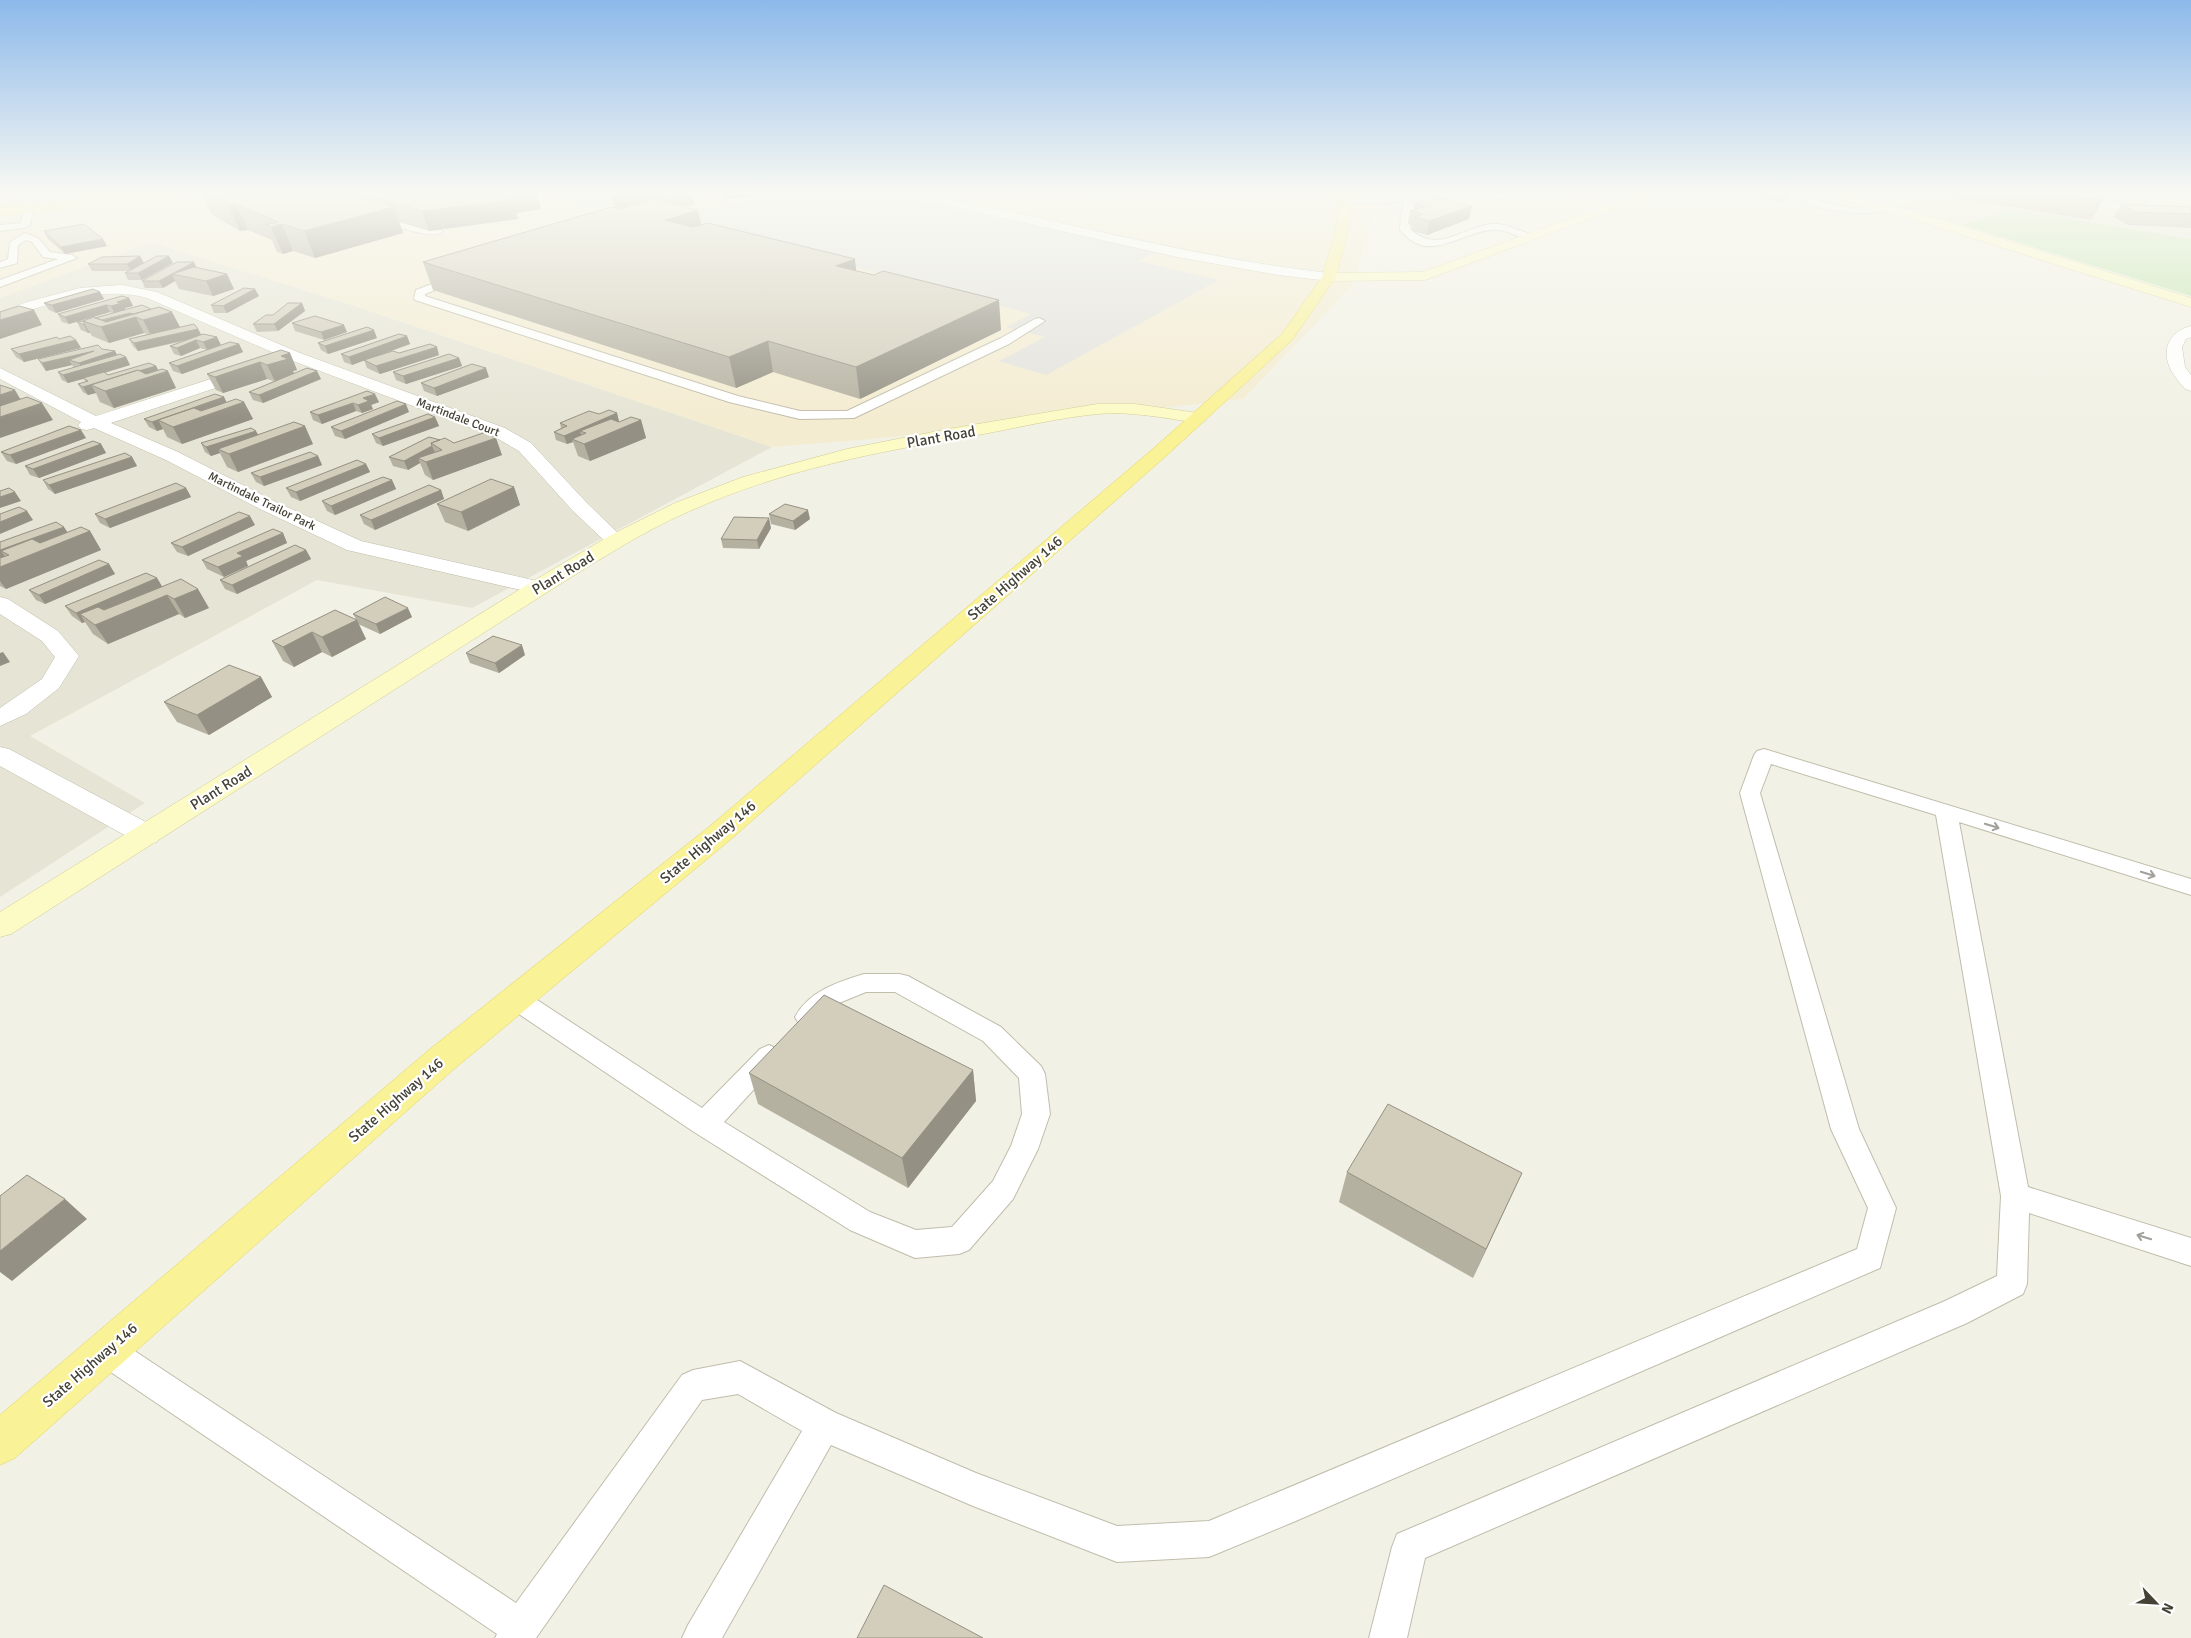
<svg xmlns="http://www.w3.org/2000/svg" width="2191" height="1638" font-family="Signika,sans-serif">
  <style>
    .residential { fill: #e6e4d4 }
    .commercial { fill: #f4ecd1 }
    .green { fill: #c2e5af }
    .parking { fill: #e3e2dd }
    .lines { fill: none; stroke-linecap: round; stroke-linejoin: round }
    .lane-casing { stroke: #c0bdab; stroke-width: 2 }
    .street-casing { stroke: #c0bdab; stroke-width: 1 }
    .secondary-casing { stroke: #d1cd97; stroke-width: 1 }
    .primary-casing { stroke: #dfd366; stroke-width: 1 }
    .lane { fill: #fff; fill-rule: evenodd }
    .street { fill: #fff; fill-rule: evenodd }
    .secondary { fill: #fcfac5; fill-rule: evenodd }
    .primary { fill: #faf296; fill-rule: evenodd }
    .wall { fill: #b5b1a1 }
    .shaded-wall { fill: #949083 }
    .building { fill: #d3cebb; stroke: #949083 }
    .oneway { stroke: #a2a09a }
    .labels { text-anchor: middle; stroke-width: 4.5; stroke-linejoin: round; paint-order: stroke }
    .far-street-label { font-size: 12px; fill: #444135; stroke: #fff }
    .street-label { font-size: 15px; fill: #444135; stroke: #fff }
  </style>
  <rect width="100%" height="100%" fill="#f2f1e5"/>
  <path class="residential" d="M1883 192H2191V239L2011 209 1962 225 1867 197Z
    M151 242 355 306 772 447 472 608 317 580 30 736 145 803 0 897V298Z"/>
  <path class="commercial" d="M0 192H1379L1353 285 1243 399 872 439 772 447 355 306 151 242 0 298Z
    M1389 192H1637L1541 223Z"/>
  <path class="green" d="M2011 209 2191 239V296L1962 225Z"/>
  <path class="parking" d="M568 192H604L610 206 577 209Z
    M853 192H889L908 199 1155 252 1138 261 1219 280 1046 375 999 361 1045 337 1006 327 1031 314 662 216 673 211Z"/>
  <g class="lines">
    <g class="lane-casing">
      <path id="lane" d="M21 192H29L35 201 30 225 25 228 0 231V225L21 223 25 201Z
        M55 192H64L75 204 73 206H67Z
        M783 192H810L806 195 728 203 723 200 728 197Z
        M1415 192H1423L1421 198 1411 200 1414 206 1411 213 1410 229C1437 254 1460 229 1490 224 1499 223 1508 226 1516 229 1522 231 1529 233 1534 237L1529 240C1517 237 1504 228 1491 230 1458 233 1429 265 1400 230L1401 213 1404 206 1403 201C1390 203 1352 206 1343 199L1347 196 1391 197 1414 194Z
        M1430 192 1524 195V192H1532L1533 195 1554 196H1556V192H1564L1565 197 1554 202 1434 195Z
        M1618 192H1632L1644 196 1640 199 1619 194Z
        M1804 198 1852 208 1883 204 1888 207C1870 221 1821 208 1801 203V199Z
        M373 213 425 228 441 230 443 232C432 241 384 222 370 218V214Z
        M25 233 38 238 50 252 72 255 77 258 0 287V280L58 259 43 257 32 242 26 240 18 245 17 263 0 268V262L8 259 10 242Z
        M458 274 463 277 462 279 425 294V296L738 396 800 411H847L1001 338 1035 319 1039 318 1045 321 1009 344 854 418 800 419 729 402 415 300 414 298 416 290Z
        M1764 749 2191 879V895L1959 822 2028 1187 2191 1238V1266L2029 1213 2027 1284 2023 1294 1967 1323 1425 1558 1407 1638H1369L1392 1547 1397 1534 1945 1301 1997 1276 2001 1196 1936 815 1771 764 1760 793 1859 1129 1896 1208 1880 1268 1291 1523 1209 1557 1117 1562 973 1506 831 1445 722 1638H682L688 1625 802 1431 738 1394 702 1400 536 1638H495L497 1634 96 1362 91 1351 96 1340 107 1335 118 1340 516 1603 682 1375 693 1370 740 1361 836 1413 976 1473 1117 1526 1209 1521 1857 1249 1868 1208 1831 1129 1740 793 1754 755 1757 751Z
        M864 974H899L908 976 1001 1027 1041 1066 1045 1074 1050 1114 1038 1149 1013 1199 969 1250 959 1254 915 1258 850 1230 694 1132 507 1006 504 999 507 992 516 989 525 992 702 1108 760 1049 769 1045 778 1049 782 1056 778 1063 724 1122 870 1212 916 1230 952 1227 993 1181 1011 1146 1022 1114 1019 1078 983 1041 895 992H866L839 1003 817 1024 808 1027 799 1024 795 1017C809 991 838 982 864 974Z"/>
    </g>
    <g class="street-casing">
      <path id="street" d="M927 192H939L936 196C1067 222 1196 258 1329 273L1336 277 1329 281 1278 275 1177 257 923 200 921 198Z
        M1917 192H1932L1910 203 1883 211 1877 207 1879 204 1902 199Z
        M2031 192C2070 188 2113 210 2151 202L2126 194 2124 192H2143L2159 196 2163 204 2161 206C2121 216 2077 202 2037 195Z
        M122 285 157 292 300 353 505 428 531 443 586 502 626 541 623 545 616 547 609 545 572 510 519 451 493 436 288 359 147 298C111 288 72 297 37 308 24 312 13 318 0 321V312L27 302 80 288Z
        M2191 326V337L2186 339 2182 347 2185 367 2191 375V391L2185 389C2180 383 2172 374 2169 366 2162 346 2171 331 2191 326Z
        M248 367 254 369 256 372 254 375 111 423 178 452 274 501 361 541 546 583 549 588 546 593 538 594 347 550 260 509 166 460 94 428 87 430 81 429 78 425 81 422 0 379V368L96 416Z
        M0 597 8 599 58 631 79 656 59 688 26 714 0 726V708L42 679 55 657 42 641 0 614Z
        M0 747 9 749 157 828 161 835 157 842 147 844 137 842 0 766Z"/>
    </g>
    <g class="secondary-casing">
      <path id="secondary" d="M1642 192H1658L1656 194 1425 280 1329 281 1322 277 1329 273 1423 272Z
        M1818 192H1836L1913 211 2191 298V307L1905 217 1820 194Z
        M1097 404H1135L1198 413 1204 414 1207 418 1204 422 1198 423C1165 418 1130 411 1097 414 1057 418 1017 428 978 435 880 451 781 470 690 511 639 533 593 564 546 593L11 934 0 937V912L530 583 611 535 675 503 743 477 847 449 948 429Z"/>
    </g>
    <g class="primary-casing">
      <path id="primary" d="M139 192H170L164 195 0 216V208Z
        M1342 192H1354L1346 237 1336 277 1292 340 1166 456 730 840 454 1069 15 1458 0 1465V1415L430 1049 710 826 1154 448 1282 334 1322 277 1334 237Z"/>
    </g>
    <use href="#lane" class="lane"/>
    <use href="#street" class="street"/>
    <use href="#secondary" class="secondary"/>
    <use href="#primary" class="primary"/>
  </g>
  <path class="wall" d="M201 192H536L541 209 516 213 518 219 429 231 399 222 403 233 315 258 293 251 283 254 277 252 272 240 248 230 240 231 211 214Z
    M608 192H692L694 205 682 206 698 210 701 225 856 271 1001 330 860 399 773 372 736 388 433 290 423 262 630 206 615 208Z
    M720 192H796L725 199Z
    M1008 192H1048L1009 193Z
    M1090 192H1109V195H1092Z
    M1726 192H1795L1794 194 1781 202Z
    M1952 192H2098L2106 193 2096 212 2091 220 1950 197Z
    M2174 192H2191V195Z
    M1428 202 1472 206 1469 219 1427 235 1412 231V226L1408 224 1410 211 1414 210 1415 203Z
    M2121 204 2191 207V228L2128 225 2114 217Z
    M44 231 107 246 65 254 47 238Z
    M173 263 142 280H128L125 273 129 271H92L88 264Z
    M196 268 234 289 213 296 179 289 175 281 163 288H145L142 281Z
    M100 292 104 299 56 313 49 310 44 303Z
    M259 296 227 313H214L211 305Z
    M129 298 133 306 125 308V309L180 327 173 329H198L207 350 200 348 181 356 174 354 170 346 184 341 138 351 133 346 129 339 148 334 144 333 109 343 92 336 90 333H88L81 330 77 322 112 313 110 312 69 324 62 322 58 314Z
    M302 303 305 311 278 331 257 332 253 324 273 315Z
    M292 323 347 332 324 340 295 331Z
    M407 336 410 344 372 358 399 353 439 355 380 374 367 368 364 360 352 365 344 362 341 354Z
    M377 338 328 354 321 350 318 343Z
    M59 339 76 340 81 348 24 362 16 357 11 349Z
    M239 344 243 352 182 374 173 371 169 363Z
    M102 349 115 351 117 355 126 357 130 365 105 373 108 375 156 366 158 370 176 388 114 408 100 402 96 393 88 395 83 392 78 384 86 382 84 379 68 383 62 380 58 372 74 368 72 365 46 371 43 367 38 359Z
    M290 353 297 370 293 371 294 373 321 379 263 403 253 400 249 392 274 381 267 379 223 393 216 390 207 374Z
    M459 358 462 366 406 384 396 380 393 372Z
    M489 377 437 396 424 391 421 383Z
    M367 391 379 402 371 405 373 409 362 413 356 411 322 424 313 420 310 412Z
    M224 397 226 402H244L253 419 182 444 167 437 163 429 157 431 149 427 144 419Z
    M409 412 345 439 335 436 331 427Z
    M617 413 619 422 641 420 646 438 590 461 578 456 573 442 567 444 556 440 554 432 561 428 560 423 599 414Z
    M435 417 439 426 383 446 376 443 372 434Z
    M258 435 313 444 238 472 227 467 220 453 211 456 205 452 201 443Z
    M429 437 454 443 502 455 433 480 425 475 420 463 408 470 393 466 389 457Z
    M86 438 16 464 7 461 1 452Z
    M101 444 106 453 39 478 30 475 25 466Z
    M318 456 322 465 264 486 256 482 251 473Z
    M132 457 137 466 55 494 48 489 43 480Z
    M366 464 370 472 300 501 291 497 286 488Z
    M392 480 396 489 335 515 327 511 322 501Z
    M514 487 520 505 468 531 445 522 437 504Z
    M186 488 191 497 110 528 100 523 95 514Z
    M441 490 444 499 375 530 364 524 360 515Z
    M769 514 810 519 795 530 771 524Z
    M255 525 188 556 177 552 171 543Z
    M771 528 759 549 723 548 721 539Z
    M90 531 101 550 6 589 0 586V542L68 532Z
    M283 533 287 543 246 561 248 566 224 577 207 569 202 560Z
    M306 550 311 559 237 594 225 589 220 580Z
    M109 564 115 574 45 604 36 600 29 590Z
    M157 578 162 587 209 608 185 618 179 614 108 644 93 634 85 622 82 623 72 616 65 606Z
    M353 614 412 617 380 634 358 624 366 639 332 657 322 652 294 667 283 661 272 641 356 619Z
    M466 653 525 655 499 673 470 663Z
    M261 677 272 697 209 735 177 722 164 702Z
    M973 1070 976 1101 908 1188 758 1104 749 1073Z
    M1347 1172 1522 1173 1473 1278 1339 1202Z"/>
  <path class="shaded-wall" d="M524 192H536L541 209 516 213 518 219 429 231 422 211 508 194Z
    M611 192H667L669 202 615 208Z
    M669 192H692L694 205 672 207Z
    M723 192H796L725 199Z
    M1785 192H1795L1794 194 1781 202Z
    M2106 193 2096 212 2091 220 2101 201Z
    M236 204 248 230 240 231 228 205Z
    M1472 206 1469 219 1427 235 1429 221Z
    M394 207 403 233 315 258 304 231Z
    M698 210 704 236 665 220Z
    M282 224 293 251 283 254 271 227Z
    M103 239 107 246 65 254 61 247Z
    M140 256 144 263 131 271 127 264Z
    M169 256 173 263 142 280 138 273Z
    M855 259 858 287 836 266Z
    M194 262 197 269 172 274 175 281 163 288 159 281Z
    M227 274 234 289 213 296 206 281Z
    M255 289 259 296 227 313 223 306Z
    M100 292 104 299 56 313 52 305Z
    M129 298 133 306 125 308 126 311 115 314 111 306 117 302Z
    M999 300 1001 330 860 399 856 367Z
    M302 303 305 311 278 331 274 324Z
    M106 305 110 312 69 324 65 317Z
    M34 310 42 325 0 339V320Z
    M172 312 180 327 151 335 143 320Z
    M130 313 133 318 136 317 144 333 109 343 101 327 91 324Z
    M84 325H85L90 333H88Z
    M344 325 347 332 324 340 321 332Z
    M198 329 202 336 138 351 134 343Z
    M374 330 377 338 328 354 325 346Z
    M407 336 410 344 352 365 349 357Z
    M217 337 221 345 207 350 203 342Z
    M76 340 81 348 24 362 19 354Z
    M196 340 200 348 181 356 177 348Z
    M768 341 773 372 736 388 729 357Z
    M239 344 243 352 182 374 177 366Z
    M437 347 439 355 380 374 376 366Z
    M94 351H115L119 359 126 357 130 365 68 383 63 375 83 369 79 363 69 360 72 365 46 371 42 363Z
    M290 353 297 370 293 371 295 375 275 381 267 365 281 356Z
    M459 358 462 366 406 384 403 376Z
    M260 362 267 379 223 393 215 377Z
    M156 366 160 374 168 371 176 388 114 408 105 391 91 385 96 393 88 395 83 387Z
    M486 368 489 377 437 396 434 388Z
    M317 371 321 379 263 403 259 395Z
    M15 390 25 407 0 415V395Z
    M375 394 379 402 371 405 373 409 362 413 358 405 363 398Z
    M224 397 228 405 158 420Z
    M244 402 253 419 182 444 173 427Z
    M42 403 53 420 0 438V417Z
    M353 403 356 411 322 424 318 415Z
    M406 404 409 412 345 439 341 431Z
    M617 413 619 422 586 433 580 431 582 438 572 439 573 442 567 444 564 436Z
    M435 417 439 426 383 446 379 438Z
    M158 420 163 429 157 431 152 422Z
    M641 420 646 438 590 461 584 444Z
    M305 426 313 444 238 472 229 454Z
    M81 430 86 438 16 464 10 455Z
    M256 431 261 440 218 449 220 453 211 456 206 447Z
    M496 438 502 455 433 480 426 462Z
    M101 444 106 453 39 478 33 469Z
    M432 446 436 455 418 458 420 463 408 470 404 461Z
    M318 456 322 465 264 486 260 477Z
    M132 457 137 466 55 494 49 485Z
    M366 464 370 472 300 501 296 492Z
    M392 480 396 489 335 515 331 506Z
    M514 487 520 505 468 531 461 512Z
    M186 488 191 497 110 528 105 519Z
    M441 490 444 499 375 530 371 520Z
    M15 492 21 501 0 508V497Z
    M808 510 810 519 795 530 793 521Z
    M27 511 33 520 0 534V522Z
    M250 516 255 525 188 556 182 547Z
    M769 518 771 528 759 549 757 540Z
    M64 527 70 536 9 555 1 551 7 559 0 561V550Z
    M90 531 101 550 6 589 0 581V567Z
    M283 533 287 543 246 561 248 566 224 577 218 567 237 553Z
    M306 550 311 559 237 594 232 585Z
    M109 564 115 574 45 604 39 595Z
    M157 578 163 588 88 620 80 614 85 622 82 623 76 613Z
    M198 589 209 608 185 618 174 599Z
    M167 595 179 614 108 644 95 625Z
    M408 608 412 617 380 634 376 624Z
    M357 620 366 639 332 657 322 637Z
    M312 632 322 652 294 667 283 647Z
    M522 645 525 655 499 673 495 663Z
    M3 652 10 662 0 666V653Z
    M261 677 272 697 209 735 197 715Z
    M973 1070 976 1101 908 1188 902 1158Z
    M1522 1173 1473 1278 1486 1249Z
    M65 1199 87 1219 12 1281 0 1272V1251Z"/>
  <path class="building" d="M205 192H343L394 207 304 231 282 224 271 227 265 225 278 222 236 204 228 205Z
    M356 192H524L508 194 512 200 422 211Z
    M2044 192H2098L2106 193 2101 201Z
    M1439 198 1472 206 1429 221 1414 217 1423 214 1410 211 1426 206 1415 203 1423 200 1428 202Z
    M654 199 698 210 665 220 693 227 708 223 855 259 836 266 874 275 883 271 999 300 856 367 768 341 729 357 423 262 611 207 620 209Z
    M2121 204 2191 207V214L2135 212Z
    M84 224 103 239 61 247 44 231Z
    M140 256 127 264H88L102 257Z
    M157 256H169L138 273H125Z
    M177 262H194L159 281H142Z
    M194 267 227 274 206 281 172 274Z
    M244 288 255 289 223 306 211 305Z
    M93 289 100 292 52 305 44 303Z
    M122 296 129 298 117 302 122 303 111 306 106 305 65 317 58 314Z
    M288 303H302L274 324H253L266 315H273Z
    M142 305 151 309 133 314 130 313 102 320 95 318Z
    M19 306 34 310 0 320V312Z
    M159 307 172 312 143 320 136 317 101 327 83 321 94 317 106 322Z
    M315 316 344 325 321 332 292 323Z
    M83 321 85 325H84L77 322Z
    M194 324 198 329 134 343 129 339Z
    M367 327 374 330 325 346 318 343Z
    M203 334 217 337 203 342 196 340 177 348 170 346Z
    M399 334 407 336 349 357 341 354Z
    M70 336 76 340 19 354 11 349 57 337 59 339Z
    M230 342 239 344 177 366 169 363Z
    M430 344 437 347 376 366 364 360 393 351 399 353Z
    M98 345 102 349 115 351 79 363 69 360 94 351 42 363 38 359Z
    M281 350 290 353 281 356 288 359 267 365 260 362 215 377 207 374Z
    M120 354 126 357 63 375 58 372Z
    M449 354 459 358 403 376 393 372Z
    M149 363 156 366 139 371 138 370 83 387 78 384 88 381 83 378 104 372 108 375Z
    M472 364 486 368 434 388 421 383Z
    M307 368 317 371 259 395 249 392Z
    M162 369 168 371 105 391 91 385 138 370 146 374Z
    M0 385 15 390 0 395Z
    M367 391 375 394 363 398 369 401 358 405 353 403 318 415 310 412Z
    M215 394 224 397 152 422 144 419Z
    M27 397 42 403 0 417V406Z
    M236 399 244 402 173 427 158 420 194 408 201 411Z
    M397 401 406 404 341 431 331 427Z
    M609 410 617 413 564 436 554 432 567 426 560 423 589 411 599 414Z
    M428 414 435 417 379 438 372 434Z
    M631 417 641 420 584 444 572 439 586 433 580 431 611 419 619 422Z
    M294 422 305 426 229 454 218 449Z
    M69 426 81 430 10 455 1 452Z
    M251 428 256 431 206 447 201 443Z
    M486 432 496 438 426 462 418 458 442 450 431 443 445 438 454 443Z
    M429 437 440 440 431 443 432 446 404 461 389 457Z
    M93 441 101 444 33 469 25 466Z
    M310 452 318 456 260 477 251 473Z
    M125 453 132 457 49 485 43 480Z
    M357 460 366 464 296 492 286 488Z
    M383 477 392 480 331 506 322 501Z
    M491 479 514 487 461 512 437 504Z
    M176 483 186 488 105 519 95 514Z
    M429 485 441 490 371 520 360 515Z
    M9 488 15 492 0 497V491Z
    M785 504 808 510 793 521 769 514Z
    M19 507 27 511 0 522V514Z
    M239 512 250 516 182 547 171 543Z
    M734 517 769 518 757 540 721 539Z
    M56 522 64 527 0 550V542Z
    M81 527 90 531 0 567V558L9 555 1 551 32 539 40 543Z
    M273 529 283 533 237 553 243 556 218 567 202 560Z
    M295 545 306 550 232 585 220 580Z
    M99 560 109 564 39 595 29 590Z
    M146 573 157 578 76 613 65 606Z
    M181 579 198 589 174 599 167 595 95 625 80 614 98 607 104 610Z
    M385 597 408 608 376 624 353 614Z
    M335 610 357 620 322 637 312 632 283 647 272 641Z
    M493 636 522 645 495 663 466 653Z
    M229 665 261 677 197 715 164 702Z
    M824 995 973 1070 902 1158 749 1073Z
    M1388 1104 1522 1173 1486 1249 1347 1172Z
    M27 1175 65 1199 0 1251V1196Z
    M884 1585 983 1638H857Z"/>
  <defs><path id="oneway-shaft" d="M-6 0H5M1.5-3L5.5 0L1.5 3" fill="none" stroke-width="1.6" stroke-linecap="round" stroke-linejoin="round" transform="scale(1.25)"/></defs>
  <g class="oneway">
    <use href="#oneway-shaft" transform="translate(1992 826) rotate(17)"/>
    <use href="#oneway-shaft" transform="translate(2148 874) rotate(17)"/>
    <use href="#oneway-shaft" transform="translate(2144 1237) rotate(-163)"/>
  </g>
  <linearGradient id="sky" x2="0" y2="1"><stop stop-color="#8cb9ea"/><stop offset="0.46" stop-color="#f9f9f3"/><stop offset="1" stop-color="#f9f9f3" stop-opacity="0"/></linearGradient>
  <rect width="2191" height="421" fill="url(#sky)"/>
  <g class="labels">
    <g class="far-street-label">
      <text transform="translate(458 417) rotate(21)" y="4">Martindale Court</text>
      <text transform="translate(262 501) rotate(26)" y="4">Martindale Trailor Park</text>
    </g>
    <g class="street-label">
      <text transform="translate(941 437) rotate(-10)" y="5">Plant Road</text>
      <text transform="translate(563 573) rotate(-31)" y="5">Plant Road</text>
      <text transform="translate(1015 578) rotate(-41)" y="5">State Highway 146</text>
      <text transform="translate(221 788) rotate(-32)" y="5">Plant Road</text>
      <text transform="translate(708 842) rotate(-40)" y="5">State Highway 146</text>
      <text transform="translate(396 1100) rotate(-41)" y="5">State Highway 146</text>
      <text transform="translate(90 1365) rotate(-41)" y="5">State Highway 146</text>
    </g>
  </g>
  <g transform="translate(2156 1603) rotate(115)" stroke="#ffffff" stroke-width="4" paint-order="stroke">
  <path d="M0-4L9 19L0 12L-9 19Z" fill="#444135"/>
  <text y="-8" font-size="14" font-weight="bold" text-anchor="middle" fill="#444135">N</text>
  </g>
</svg>
